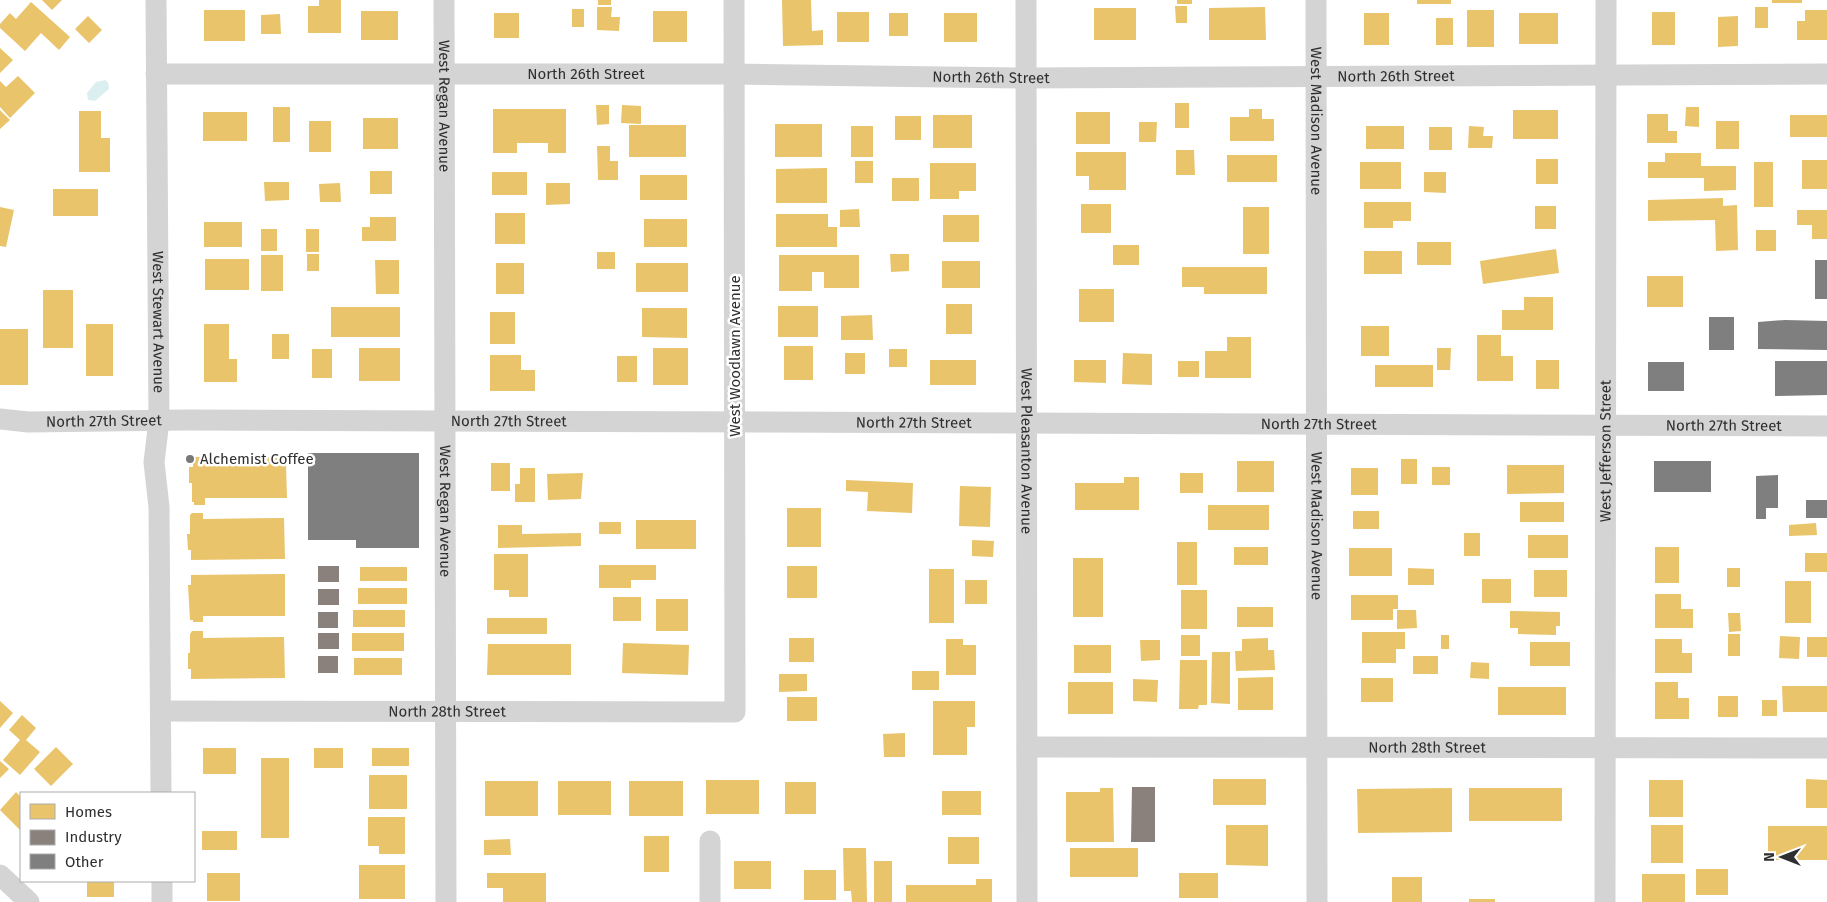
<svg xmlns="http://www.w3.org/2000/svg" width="1827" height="902" font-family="'Fira Sans',sans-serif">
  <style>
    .water { fill: #dbeff1 }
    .homes { fill: #e9c46a }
    .industry { fill: #8a817c }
    .building { fill: #7f7f7f }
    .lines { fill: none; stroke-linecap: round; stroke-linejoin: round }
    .minor { stroke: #d4d4d4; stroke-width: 21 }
    .poi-dot { fill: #787878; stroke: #fff; stroke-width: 2 }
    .labels { text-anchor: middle; stroke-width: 5; stroke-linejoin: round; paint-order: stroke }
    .street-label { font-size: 15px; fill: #2f2f2f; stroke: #fff }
    .poi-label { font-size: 15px; fill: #2f2f2f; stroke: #fff; text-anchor: start }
  </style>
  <rect width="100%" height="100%" fill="#fff"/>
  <path class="water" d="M105 80 108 82 109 89 95 101 88 100 87 93 96 82Z"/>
  <path class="homes" d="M42 0H62L52 10Z
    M319 0H341V33H308V6H319Z
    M598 0H611V5H598Z
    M782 0H811L812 31 823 30V45L783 46Z
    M1177 0H1192V4H1177Z
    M1417 0H1451V4H1417Z
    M1772 0H1802V3H1772Z
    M31 2 70 37 59 50 41 33 25 51 0 28V24L10 13 16 19Z
    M1175 6H1187V23H1176Z
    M597 7H612L611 17H620L619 31 597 30Z
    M1265 7 1266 40H1209V8Z
    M1755 7H1768V28H1755Z
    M1094 8H1136V40H1094Z
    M572 9H584V27H572Z
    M204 10H245V41H204Z
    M1467 10H1494V47H1467Z
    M1805 10H1827V40H1797V21H1805Z
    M361 11H398V40H361Z
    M653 11H687V42H653Z
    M837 12H869V42H837Z
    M1652 12H1675V45H1652Z
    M494 13H519V38H494Z
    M889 13H908V36H889Z
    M944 13H977V42H944Z
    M1364 13H1389V45H1364Z
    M1519 13H1558V44H1519Z
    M280 14 281 34H261V15Z
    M88 16 102 30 89 43 75 29Z
    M1738 16V46L1718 47V17Z
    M1436 18H1453V45H1436Z
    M0 48 13 60 0 73Z
    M18 76 35 93 10 118 0 107V81L6 87Z
    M1175 103H1189V128H1175Z
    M596 105H609V124L597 125Z
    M622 105 641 106V124L621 123Z
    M273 107H290V142H273Z
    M1686 107H1699V127L1685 126Z
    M493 109H566V153H548V143H517V153H493Z
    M1249 109H1262V119H1274V141H1230V117H1249Z
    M0 110 10 120 0 129Z
    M1513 110H1558V139H1513Z
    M79 111H101V138H110V172H79Z
    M203 112H247V141H203Z
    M1076 112H1110V144H1076Z
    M1647 114H1668V131H1677V143H1647Z
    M933 115H972V148H933Z
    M1790 115H1827V137H1790Z
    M895 116H921V140H895Z
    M363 118H398V149H363Z
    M309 121H331V152H309Z
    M1716 121H1739V149H1716Z
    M1139 122H1157L1156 142H1139Z
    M775 124H822V157H775Z
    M629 125H686V157H629Z
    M851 126H873V157H851Z
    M1366 126H1404V149H1366Z
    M1469 126 1484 127 1483 136H1493L1492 148H1468Z
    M1429 127H1452V150H1429Z
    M597 146H610V161H618V180H598Z
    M1176 150H1194L1195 175H1176Z
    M1076 152H1126V190H1089V176H1076Z
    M1665 153H1701V166H1736V190L1704 191V178H1648V162H1665Z
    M1227 155H1277V182H1227Z
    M1536 159H1558V184H1536Z
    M1802 160H1827V189H1802Z
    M855 161H873V183H855Z
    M1360 162H1401V189H1360Z
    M1754 162H1773V207H1754Z
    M930 163H976V191H959V199H930Z
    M827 168V203H776V169Z
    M370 171H392V194H370Z
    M492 172H527V195H492Z
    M1424 172H1446V193L1424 192Z
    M640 175H687V200H640Z
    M892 178H919V201H892Z
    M264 182H289V200L265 201Z
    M340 183 341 202H320L319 184Z
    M546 183H570V204L546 205Z
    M53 189H98V216H53Z
    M1723 198V206L1737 205 1738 250 1716 251 1715 220 1648 221V200Z
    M1364 202H1411V221H1393V228H1364Z
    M1081 204H1111V233H1081Z
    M1535 206H1556V229H1535Z
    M0 207 14 210 6 247 0 246Z
    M1243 207H1269V254H1243Z
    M859 209 860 227H840V210Z
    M1797 210H1827V239H1812V225H1797Z
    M495 213H525V244H495Z
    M776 214H828V227H837V247H776Z
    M943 215H979V242H943Z
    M370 217H396V241H362V227H370Z
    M644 219H687V247H644Z
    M204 222H242V247H204Z
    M261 229H277V251H261Z
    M306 229H319V252H306Z
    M1756 230H1776V251H1756Z
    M1417 242H1451V265H1417Z
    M1113 245H1139V265H1113Z
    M1556 249 1559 273 1483 284 1480 261Z
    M1364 251H1402V274H1364Z
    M597 252H615V269H597Z
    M307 254H319V271H307Z
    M890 254H909V271L891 272Z
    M261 255H283V291H261Z
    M779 255H859V288H824V272H812V291H779Z
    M205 259H249V290H205Z
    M375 260H399V294H376Z
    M942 261H980V288H942Z
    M496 263H524V294H496Z
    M636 263H688V292H636Z
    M1182 267H1267V294H1204V287H1182Z
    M1647 276H1683V307H1647Z
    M1079 289H1114V322H1079Z
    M43 290H73V348H43Z
    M1524 297H1553V330H1502V310H1524Z
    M946 304H972V334H946Z
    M778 306H818V337H778Z
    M331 307H400V337H331Z
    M642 308H687V338L642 337Z
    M490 312H515V344H490Z
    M872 315 873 340H841V316Z
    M86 324H113V376H86Z
    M204 324H229V359H237V382H204Z
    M1361 326H1389V356H1361Z
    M0 329H28V385H0Z
    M272 334H289V359H272Z
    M1477 335H1501V356H1513V381H1477Z
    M1227 337H1251V378H1205V351H1227Z
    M784 346H813V380H784Z
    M359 348H400V381H359Z
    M653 348H688V385H653Z
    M1437 348H1451L1450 370H1437Z
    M312 349H332V378H312Z
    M889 349H907V367H889Z
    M845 353H865V374H845Z
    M1123 353 1152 354V385L1122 384Z
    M490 355H521V370H535V391H490Z
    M617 356H637V382H617Z
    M930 360H976V385H930Z
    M1074 360H1106V383L1074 382Z
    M1536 360H1559V389H1536Z
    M1178 361H1199V377H1178Z
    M1375 365H1433V387H1375Z
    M193 457H280V460H284V465H286L287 498H205V505H194V502H192V483H189V467H193Z
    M1401 459H1417V484H1401Z
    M1237 461H1274V492H1237Z
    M491 463H510V491H491Z
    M1507 465H1564V493L1507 494Z
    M1432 467H1450V485H1432Z
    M520 468H535V502H515V484H520Z
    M1351 468H1378V495H1351Z
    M583 473 581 499 548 500 547 474Z
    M1180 473H1203V493H1180Z
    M1124 477H1139V510H1075V483H1124Z
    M846 480 913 483 912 513 867 511 868 492 846 491Z
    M960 486 991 487 990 527 959 526Z
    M1520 502H1564V522H1520Z
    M1208 505H1269V530H1208Z
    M787 508H821V547H787Z
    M1353 511H1379V529H1353Z
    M192 513H203V519L284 518 285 559 191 560V550H188L187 534H190V515Z
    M636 520H696V549H636Z
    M599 522H621V534H599Z
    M1816 523 1817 535 1789 536V525Z
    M498 525H522V534L581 533V546L498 548Z
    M1464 533H1480V556H1464Z
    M1528 535H1568V558H1528Z
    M972 540 994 541 993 557 972 556Z
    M1177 542H1197V585H1177Z
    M1234 547H1268V565H1234Z
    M1655 547H1679V583H1655Z
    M1349 548H1392V576H1349Z
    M1805 553H1827V572H1805Z
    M494 554H528V597H509V590H494Z
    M1073 558H1103V617H1073Z
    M599 565H656V580H631V588H599Z
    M787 566H817V598H787Z
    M360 567H407V581H360Z
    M1408 568 1434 569V585H1408Z
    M1727 568H1740V587H1727Z
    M929 569H954V623H929Z
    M1534 570H1567V597H1534Z
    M285 574V616H203V622H193V620H190L188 585H191V575Z
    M1482 579H1511V603H1482Z
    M965 580H987V604H965Z
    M1785 581H1811V623H1785Z
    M358 588H407V604H358Z
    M1181 590H1207V629H1181Z
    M1655 594H1681V609H1693V628H1655Z
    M1351 595H1398V609H1393V620H1351Z
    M613 597H641V621H613Z
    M656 599H688V631H656Z
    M1237 607H1273V627H1237Z
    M353 610H405V627H353Z
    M1397 610H1416L1417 628 1397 629Z
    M1510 611 1560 612V626H1556V635L1518 634V628H1510Z
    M1728 613H1740L1741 631 1729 632Z
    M487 618H547V634H487Z
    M192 631H203V638L284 637 285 678 191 679V669H188V653H190V634Z
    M1362 632H1405V649H1396V663H1362Z
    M352 633H404V651H352Z
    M1728 634H1740V656H1728Z
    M1181 635H1200V656H1181Z
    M1441 635H1449V649H1441Z
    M1780 636 1800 637 1799 659 1779 658Z
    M1807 637H1827V657H1807Z
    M789 638H814V662H789Z
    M1268 638V650H1274L1275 670 1236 671 1235 651H1242V639Z
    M946 639H963V645H976V675H946Z
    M1655 639H1682V653H1692V673H1655Z
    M1140 640H1160V660L1141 661Z
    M1530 642H1570V666H1530Z
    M623 643 689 645 688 675 622 673Z
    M488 644H571V675H487Z
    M1074 645H1111V673H1074Z
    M1212 652H1230V704L1211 703Z
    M1413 656H1438V674H1413Z
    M354 658H402V675H354Z
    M1180 660H1207V705H1199L1198 709H1179Z
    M1471 662 1489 663V679L1470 678Z
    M912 671H939V690H912Z
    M779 674H807V691L779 692Z
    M1273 677V710H1238V678Z
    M1361 678H1393V702H1361Z
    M1133 679 1158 680 1157 702 1133 701Z
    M1068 682H1113V714H1068Z
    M1655 682H1678V698H1689V719H1655Z
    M1782 686H1827V712H1783Z
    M1498 687H1566V715H1498Z
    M1718 696H1738V717H1718Z
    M787 697H817V721H787Z
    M1762 700H1777V716H1762Z
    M0 701 13 713 0 728Z
    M933 701H975V727H967V755H933Z
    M22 715 36 728 26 740 40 752 20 775 3 760 20 740 9 730Z
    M905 733V757H884L883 734Z
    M56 747 73 764 51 786 34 769Z
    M203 748H236V774H203Z
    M314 748H343V768H314Z
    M372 748H409V766H372Z
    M261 758H289V838H261Z
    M0 761 9 769 0 778Z
    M369 775H407V809H369Z
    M1213 779H1266V805H1213Z
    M1806 779 1827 780V808H1806Z
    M706 780H759V814H706Z
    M1649 780H1683V817H1649Z
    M485 781H538V816H485Z
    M558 781H611V815H558Z
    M629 781H683V816H629Z
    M785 782H816V814H785Z
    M1100 788H1113L1114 842H1066V792H1100Z
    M1452 788V832L1358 833 1357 789Z
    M1469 788H1562V821H1469Z
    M942 791H981V815H942Z
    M16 792 21 797V831L0 810Z
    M368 817H405V854H379V846H368Z
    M1226 825H1268V866L1226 865Z
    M1651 825H1683V863H1651Z
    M1768 826H1827V860H1768Z
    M202 831H237V850H202Z
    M644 836H669V872H644Z
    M948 837H979V864H948Z
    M510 839 511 855H484V840Z
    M843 848H866L867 902H852L851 891H844Z
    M1070 848H1138V877H1070Z
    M734 861H771V889H734Z
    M874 861H892V902H874Z
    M359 865H405V899H359Z
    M1696 869H1728V895H1696Z
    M804 870H836V900H804Z
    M207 873H240V901H207Z
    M487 873H546V902H503V888H487Z
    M1179 873H1218V898H1179Z
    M1642 874H1685V902H1642Z
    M1392 877H1422V902H1392Z
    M976 879H992V902H906V885H976Z
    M87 881H114V897H87Z
    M1469 899H1495V902H1469Z"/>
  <path class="industry" d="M318 566H339V582H318Z
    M318 589H339V605H318Z
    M318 612H338V628H318Z
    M318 633H339V649H318Z
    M318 656H338V673H318Z
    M1132 787H1155V842H1131Z"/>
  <path class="building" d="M1815 260H1827V299H1815Z
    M1709 317H1734V350H1709Z
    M1785 320 1827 321V350L1758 349V322Z
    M1775 361H1827V395L1775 396Z
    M1648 362H1684V391H1648Z
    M308 453H419V548H356V540H308Z
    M1654 461H1711V492H1654Z
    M1778 475V508H1766V519H1756V476Z
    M1806 500H1827V518H1806Z"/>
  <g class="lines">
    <g class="minor">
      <path id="s1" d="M156 0 159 421 154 462 159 507 161 793"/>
      <path id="s2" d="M444 0 446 902"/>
      <path id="s3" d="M1026 0 1027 902"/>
      <path id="s4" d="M1316 0 1317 902"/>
      <path id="s5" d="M156 74H734L1026 78 1827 74"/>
      <path id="s6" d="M0 419 28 422 185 420 1827 426"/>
      <path id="s7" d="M161 711 735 712 734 0"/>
      <path id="s8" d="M1027 747 1827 748"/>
      <path d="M710 841V902"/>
      <path d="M0 875 29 902"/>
      <path d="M162 881V902"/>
      <path id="s9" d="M1605 902 1606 0"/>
    </g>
  </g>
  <circle class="poi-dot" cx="190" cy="459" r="5"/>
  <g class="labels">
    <g class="street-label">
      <text dy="5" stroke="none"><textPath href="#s5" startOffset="430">North 26th Street</textPath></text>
      <text dy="5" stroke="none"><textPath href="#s5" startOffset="835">North 26th Street</textPath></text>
      <text dy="5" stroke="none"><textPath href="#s5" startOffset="1240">North 26th Street</textPath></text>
      <text dy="5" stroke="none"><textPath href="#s2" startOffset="106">West Regan Avenue</textPath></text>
      <text dy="5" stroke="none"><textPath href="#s4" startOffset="121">West Madison Avenue</textPath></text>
      <text dy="5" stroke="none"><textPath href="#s1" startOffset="322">West Stewart Avenue</textPath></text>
      <text transform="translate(735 356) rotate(-90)" y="5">West Woodlawn Avenue</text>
      <text dy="5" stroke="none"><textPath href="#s6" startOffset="104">North 27th Street</textPath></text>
      <text dy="5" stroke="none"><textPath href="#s6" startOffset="509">North 27th Street</textPath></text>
      <text dy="5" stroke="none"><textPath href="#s6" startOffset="914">North 27th Street</textPath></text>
      <text dy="5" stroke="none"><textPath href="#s6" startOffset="1319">North 27th Street</textPath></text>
      <text dy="5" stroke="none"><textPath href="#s6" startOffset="1724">North 27th Street</textPath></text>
      <text dy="5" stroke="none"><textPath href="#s3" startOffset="451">West Pleasanton Avenue</textPath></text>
      <text dy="5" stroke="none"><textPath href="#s9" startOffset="451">West Jefferson Street</textPath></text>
      <text dy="5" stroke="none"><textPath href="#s2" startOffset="511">West Regan Avenue</textPath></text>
      <text dy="5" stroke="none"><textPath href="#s4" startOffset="526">West Madison Avenue</textPath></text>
      <text dy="5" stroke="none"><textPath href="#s7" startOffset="286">North 28th Street</textPath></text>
      <text dy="5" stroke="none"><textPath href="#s8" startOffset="400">North 28th Street</textPath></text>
    </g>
    <g class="poi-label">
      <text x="200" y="464">Alchemist Coffee</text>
    </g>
  </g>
  <rect x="20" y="792" width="175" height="90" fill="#ffffff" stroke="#acacac"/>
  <rect x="30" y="804" width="25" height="15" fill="#e9c46a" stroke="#acacac"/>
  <text x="65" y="817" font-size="15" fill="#2f2f2f">Homes</text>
  <rect x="30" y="830" width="25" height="15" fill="#8a817c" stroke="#acacac"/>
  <text x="65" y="842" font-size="15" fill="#2f2f2f">Industry</text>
  <rect x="30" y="854" width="25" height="15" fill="#7f7f7f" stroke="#acacac"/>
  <text x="65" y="867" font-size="15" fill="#2f2f2f">Other</text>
  <g transform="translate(1782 857) rotate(270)" stroke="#ffffff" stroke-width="4" paint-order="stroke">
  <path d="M0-4L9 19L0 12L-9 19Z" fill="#2f2f2f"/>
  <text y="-8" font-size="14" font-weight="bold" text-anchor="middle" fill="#2f2f2f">N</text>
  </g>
</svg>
